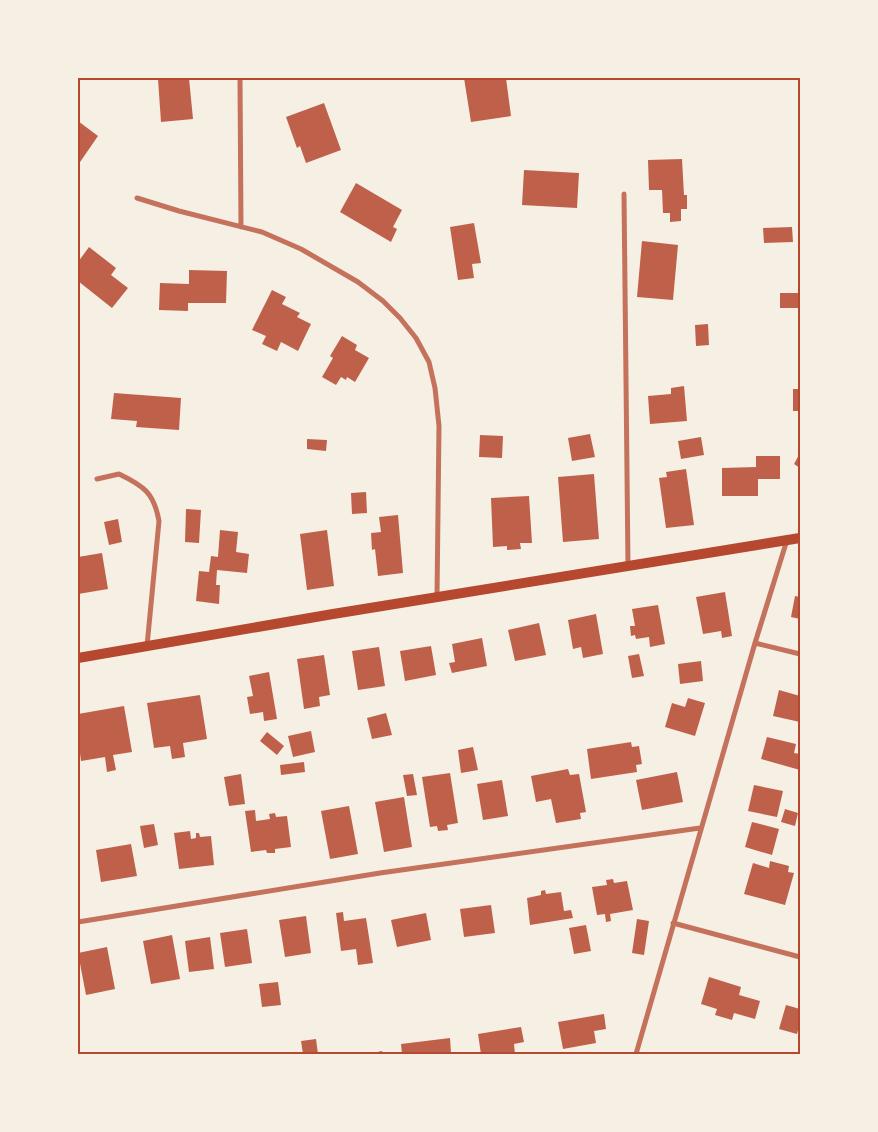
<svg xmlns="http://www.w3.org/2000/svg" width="878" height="1132" font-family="Rubik,sans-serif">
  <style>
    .building { fill: #bf614a }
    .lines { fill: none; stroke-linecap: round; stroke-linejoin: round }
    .minor { stroke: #c5725c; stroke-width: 5 }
    .secondary { stroke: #b5482f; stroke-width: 10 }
    .neatline { fill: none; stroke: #b5482f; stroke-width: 2 }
  </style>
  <rect width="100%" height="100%" fill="#f6efe4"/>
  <path class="building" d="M174 78H189L193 119 161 122 158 79Z
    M464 78H506L511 116 471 122Z
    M324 103 341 150 306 163 300 146 297 148 286 117Z
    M78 121 98 136 78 165Z
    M682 159 684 195H687V209H681V221L670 222V213H663L662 190H649L648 160Z
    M524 170 579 173 577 208 522 205Z
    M356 183 402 210 393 227 397 229 391 242 340 212Z
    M474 223 481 263 472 264 474 278 458 280 450 227Z
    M792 227 793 242 764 243 763 228Z
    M642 241 678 245 673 300 637 297Z
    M89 247 116 268 111 275 128 288 112 308 78 281V262Z
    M189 270 227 271 226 303H188V311L159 310 160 283 189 284Z
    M272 290 286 297 282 304 300 313 297 317 311 324 298 351 281 342 277 351 262 344 266 336 252 330Z
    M780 293H800V308H780Z
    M708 324 709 345 696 346 695 325Z
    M342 336 357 345 355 350 369 358 355 382 347 377 346 380 341 377 336 385 322 377 333 358 330 356Z
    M684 386 687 421 650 424 648 396 671 394V388Z
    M793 389H800V411H793Z
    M114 393 181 398 179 430 136 427 137 421 111 419Z
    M590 434 595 457 572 461 568 438Z
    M480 435 503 436 502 458 479 457Z
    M701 437 704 455 681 459 678 441Z
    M307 439 327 440 326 451 307 449Z
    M800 453V468L794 464Z
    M756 456H780V479H758V496H722V468L756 467Z
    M686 469 694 525 666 528 659 478 667 477 666 472Z
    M594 474 599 539 563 542 558 477Z
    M366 492 367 513 352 514 351 493Z
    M529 496 532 543H520L521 549 507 550V546L493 547 491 498Z
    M186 509 201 510 199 543 185 542Z
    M398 515 403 573 378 576 375 549 372 550 371 533 381 532 379 517Z
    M118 519 122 542 109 545 104 522Z
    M220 530 238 532 236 552 249 554 247 573 217 570 216 585H220L219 604 196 601 199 571 209 572 211 556 218 557Z
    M327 530 334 586 307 590 300 534Z
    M102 553 108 589 78 594V557Z
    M725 592 732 636 722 638 721 631 703 634 696 597Z
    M795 596 800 597V619L791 617Z
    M658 605 665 644 650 647 649 637 636 639 635 635 631 636 630 626H635L632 609Z
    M596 614 603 654 583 658 581 647 573 649 568 620Z
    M539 623 546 655 515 661 508 630Z
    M482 638 487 666 452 673 449 663 455 662 452 644Z
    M431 646 436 675 405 681 400 651Z
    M379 647 385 686 358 690 352 651Z
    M639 654 644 676 632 678 628 656Z
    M324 655 330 695 319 697 320 706 304 709 297 659Z
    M701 661 703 681 680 684 678 664Z
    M269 672 277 719 264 721 263 712 250 714 247 697 253 696 249 676Z
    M779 690 800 696V722L773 716Z
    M200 695 207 739 183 743 185 757 172 759 170 746 154 748 147 703Z
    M688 698 705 703 695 736 665 727 672 703 685 707Z
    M124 706 132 752 113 755 116 770 107 772 105 757 81 761 78 738V714Z
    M386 713 392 735 372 739 367 718Z
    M311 731 315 752 293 757 288 736Z
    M267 732 284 746 277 755 260 741Z
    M767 737 796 744 794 753 800 754V770L761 759Z
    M631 742 632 747 639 746 642 764 636 765 637 772 591 779 587 749Z
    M473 747 478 770 461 773 458 750Z
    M304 762 305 772 281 775 280 765Z
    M568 769 570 775 579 774 586 812 580 813 581 819 556 823 551 799 536 802 531 776Z
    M677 772 683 802 642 810 636 780Z
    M450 773 458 823 447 825 448 830 438 831 437 826 430 827 422 777Z
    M241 774 245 804 229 806 224 777Z
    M413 774 417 795 407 796 403 775Z
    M502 780 508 816 483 820 477 784Z
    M754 785 783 791 777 817 748 811Z
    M404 797 412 847 384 852 375 802Z
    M349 806 358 854 330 859 321 811Z
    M785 809 798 813 795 826 781 822Z
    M255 810 256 821 270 819 269 814 275 813 276 817 287 816 291 847 275 849V853H267L266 850 251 852 245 811Z
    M752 822 779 829 772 855 745 847Z
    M154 824 158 845 144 848 140 826Z
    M190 831 191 839 196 838V833H199L200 837 211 836 214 865 179 869 174 833Z
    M131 844 137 876 101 882 96 850Z
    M770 861 789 866 788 872 794 873 785 905 744 894 753 863 769 868Z
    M613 879 614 883 627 881 633 910 610 914 611 921 606 922 605 914 597 915 592 887 607 885 606 880Z
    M545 890 546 894 561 892 564 911 571 910 573 918 530 925 527 898 541 895V891Z
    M491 905 495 933 464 937 460 909Z
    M343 912 344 921 366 918 373 963 358 965 356 949 341 951 336 913Z
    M426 913 431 940 397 947 391 920Z
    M306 916 311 953 285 957 279 920Z
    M637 919 649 921 644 955 632 953Z
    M586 925 591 951 574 954 569 928Z
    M247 929 252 963 225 967 220 933Z
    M172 935 180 979 151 984 143 941Z
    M210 937 214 969 189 972 185 941Z
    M107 947 115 989 86 995 78 953Z
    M709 977 741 987 739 995 760 1001 755 1019 734 1013 732 1020 715 1015 717 1009 701 1004Z
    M278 982 281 1005 262 1007 259 984Z
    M786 1005 800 1009V1022L797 1034 779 1029Z
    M604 1014 606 1029 594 1031 596 1043 563 1049 558 1022Z
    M521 1027 524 1042 514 1044 515 1054H481L478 1034Z
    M450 1038 451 1053 435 1054H402L401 1044Z
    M316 1039 318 1054H303L301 1041Z
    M382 1051 383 1054H367Z"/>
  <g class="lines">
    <path class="minor" d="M240 78 241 227
      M624 194 628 566
      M137 198 179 211 262 232 301 249 358 282 383 301 400 318 416 338 429 362 435 388 439 426 437 597
      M97 479 119 474C144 486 154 493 159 521L147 646
      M755 643 800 654
      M78 922 380 873 700 828
      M673 923 800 957
      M636 1054 755 643 787 540"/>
    <path class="secondary" d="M78 658 333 614 800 538"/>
  </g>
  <rect width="878" height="1132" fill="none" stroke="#f6efe4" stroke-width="158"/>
  <rect x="79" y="79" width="720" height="974" class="neatline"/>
</svg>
